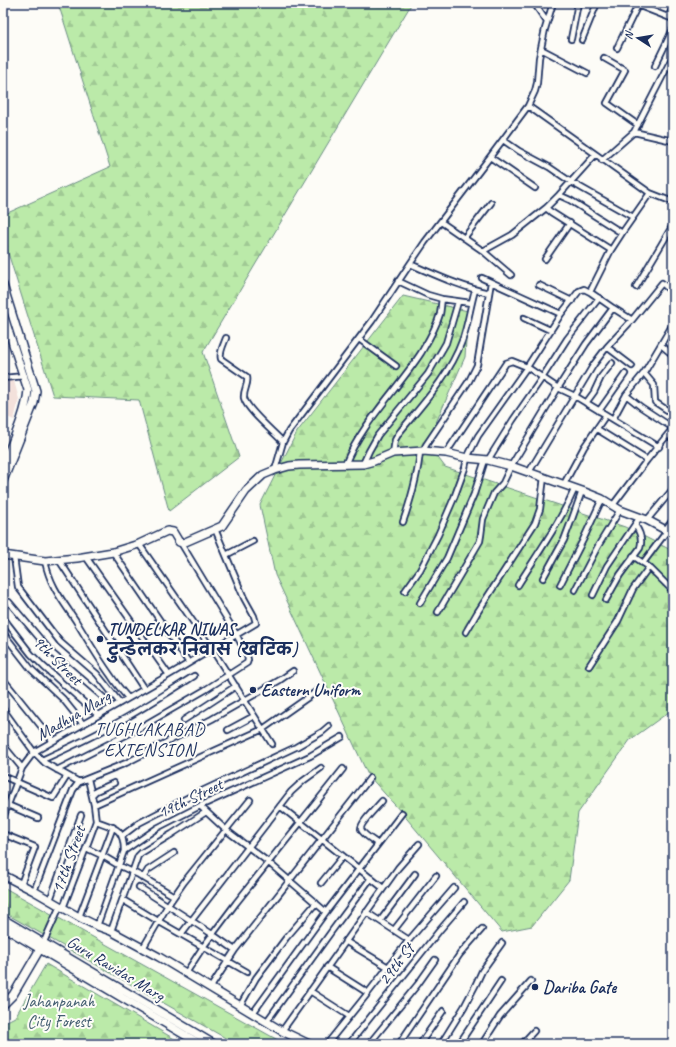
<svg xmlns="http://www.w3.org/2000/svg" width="676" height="1047" font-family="Caveat,'Playpen Sans Deva',sans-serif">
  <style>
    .built { fill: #f3e1db }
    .forest { fill: url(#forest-firs); stroke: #6b8c84 }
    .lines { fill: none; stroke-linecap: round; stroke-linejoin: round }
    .street-casing { stroke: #1b2f5e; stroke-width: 8 }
    .secondary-casing { stroke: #1b2f5e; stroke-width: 10 }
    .street { stroke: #fdfcf7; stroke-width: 4.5 }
    .secondary { stroke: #fdfcf7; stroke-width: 7 }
    .poi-dot { fill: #1b2f5e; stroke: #fdfcf7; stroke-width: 1.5 }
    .labels { text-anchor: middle; stroke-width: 4; stroke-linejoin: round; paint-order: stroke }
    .poi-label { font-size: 17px; font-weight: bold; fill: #1b2f5e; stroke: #fdfcf7; text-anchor: start }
    .street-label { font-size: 17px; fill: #1b2f5e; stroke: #fdfcf7 }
    .park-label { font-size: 17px; fill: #435e71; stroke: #fdfcf7 }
    .neighbourhood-label { font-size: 18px; letter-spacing: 1px; fill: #1b2f5e; stroke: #fdfcf7 }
  </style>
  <defs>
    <pattern id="forest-firs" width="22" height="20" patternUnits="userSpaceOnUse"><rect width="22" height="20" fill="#bbeaa9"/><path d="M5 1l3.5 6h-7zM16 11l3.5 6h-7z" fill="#a0c994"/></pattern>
  </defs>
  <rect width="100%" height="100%" fill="#fdfcf7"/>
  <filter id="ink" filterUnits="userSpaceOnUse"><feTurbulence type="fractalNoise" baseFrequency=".025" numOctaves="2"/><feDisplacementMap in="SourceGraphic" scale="8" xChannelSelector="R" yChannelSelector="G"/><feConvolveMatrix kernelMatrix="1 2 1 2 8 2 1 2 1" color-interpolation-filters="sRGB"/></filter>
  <g filter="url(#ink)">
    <path class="built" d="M3 381H14L19 399 14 420 3 415Z"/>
    <path class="forest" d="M58 3H412L203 352 239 457 169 511 139 400 53 396 3 237V215L110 167Z
      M403 296 468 311 465 357 427 443 445 467 625 527 673 551V709L630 740 578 813 569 880 532 926 502 932 402 813 368 775 275 575 260 505 297 432Z
      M3 887 285 1044H236L3 912Z
      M46 964 183 1044H3V1023L15 1017Z"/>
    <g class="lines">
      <g class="street-casing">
        <path id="street" d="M534 3 547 22
          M632 3 673 19
          M648 9 652 3
          M668 17 673 8
          M571 39 578 3
          M582 40 597 3
          M617 48 638 5
          M541 49 587 73
          M604 58 625 70 607 103 638 125
          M655 66 673 29
          M528 106 650 193 673 202
          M634 132 673 141
          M503 140 519 151 549 167 571 182 633 217
          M490 157 535 188
          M602 160 634 132 673 56
          M559 195 570 200 622 233
          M546 208 551 212 611 250
          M441 222 483 251 511 275
          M464 238 491 203
          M483 251 512 235 546 208 559 195 595 155
          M545 259 570 223
          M410 264C436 275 461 287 489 293
          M482 278 561 314
          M398 281 428 295 442 299 471 303
          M539 285 572 301
          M636 287 673 225
          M590 292 611 250 622 233 650 193
          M524 318 550 330
          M226 338C224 344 219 352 221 359L247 377C249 384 243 390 244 398 247 410 274 432 283 442
          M359 339 396 366
          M661 345 673 355
          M607 347 632 366
          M644 373 654 385 655 402 673 414
          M3 378 25 376
          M626 395 641 407 673 428
          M586 403 594 392 601 377 612 363
          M599 411 625 374
          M613 419 626 395 644 373 673 324
          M597 429 647 460
          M668 435 673 439
          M423 451 426 445 469 381 477 365 491 282
          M393 453 395 440 399 433C421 406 450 375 462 341 468 325 470 307 475 290
          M446 453 506 363 512 361 527 367 558 388 575 396 659 447
          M488 460 513 420 542 378 567 339 599 298
          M363 464 369 451 378 435 428 374 435 362 446 343 458 302
          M345 465C361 424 397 390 421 353 428 341 436 328 440 314 441 309 441 304 442 299
          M275 470 283 442 289 431 372 321 410 264 425 242 490 157 528 106 535 91 537 83 539 58 545 29 553 3
          M529 472 594 364 607 347 632 320 662 283 673 293
          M564 484 584 447 606 415
          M613 505 647 460 673 428
          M647 520 673 489
          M403 522C411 499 418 476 420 451
          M665 530 673 520
          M139 544 212 649 272 744
          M113 552 189 663
          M226 555 253 541
          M633 556 649 567 673 591
          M14 557 18 587 60 642 97 674 120 703
          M86 557 169 675
          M59 560 144 689
          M45 561C50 586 62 600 76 621 87 639 98 658 111 676 116 684 122 691 128 698
          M643 563 667 531
          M543 578 564 540 572 519 582 491
          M518 585C538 553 560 523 575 488
          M560 585 583 540 602 499
          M575 590 598 546 620 510
          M405 591 420 570 438 535 454 498 465 468 467 458 478 436 527 367 561 314 579 291 584 289 590 292 613 308 632 320
          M593 595 607 566 640 517
          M606 600 620 575 640 548C643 539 640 532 635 525
          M9 602 53 654 104 698 111 708
          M420 603 447 558 474 494 485 460
          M438 612 480 541 481 535 483 519 494 493 503 483 511 466 558 388 586 344 613 308
          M4 619 31 654 44 667 98 715
          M466 632 477 613 535 523 540 509 544 477
          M3 633 31 669 63 699 83 724
          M589 666 618 621 633 589 649 567
          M3 679 53 741
          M3 709 34 752 45 763 79 782
          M184 720 236 686
          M228 730 254 716
          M3 745 22 768
          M42 760C66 749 90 738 113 725 141 710 167 693 194 676
          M57 770 134 731 205 690 247 663 248 660 247 655 236 634 181 543
          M3 776 53 798 67 776
          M92 795 96 791 114 783
          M3 803 38 818
          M94 805 263 729 317 691
          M200 806 226 830 268 862 326 912
          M280 806 383 888
          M3 818 22 768 34 752 169 675 256 623 254 616 244 598 215 529
          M96 821C115 828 124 828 124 851
          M3 834 35 847 21 884
          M122 836 139 823 189 797 296 747 322 732 329 726
          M378 844C374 841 362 834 361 829 360 823 378 806 382 801
          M86 848 103 856 118 865 139 875 174 896
          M143 878 148 870 174 853
          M321 883 343 856
          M139 887 212 934 235 950
          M34 891 73 790 79 782 126 763 212 719 280 680 293 671
          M50 900 81 815
          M123 900 158 921 247 972
          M63 908 86 848 96 821 94 805 88 779
          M366 912 409 940
          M79 917 113 827
          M380 921 415 874
          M97 926 124 851 157 828 200 806 310 756 342 737
          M394 930 436 876
          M111 931 138 856 141 853 172 834 206 812
          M181 934 291 792 303 781 321 768
          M345 941 388 967
          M43 944 60 906
          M143 948 168 905 184 882 250 800
          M327 967 368 993
          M186 973 203 947 236 903 343 769
          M211 987 235 950 370 778
          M310 991 349 1016
          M240 1006 256 978 286 938 316 903
          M253 1013 326 912 402 813
          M267 1021 331 932 371 878
          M282 1031 398 868 419 844
          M327 1044 368 993 409 940 454 888
          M349 1044 439 931 464 902
          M369 1044 418 984 435 960
          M399 1044 460 954 482 929
          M420 1044 443 1011
          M441 1044 464 1007 475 986 482 971 502 943
          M459 1044 501 981
          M482 1044 500 1016 531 981
          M522 1044 534 1031"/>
      </g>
      <g class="secondary-casing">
        <path id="secondary" d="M3 285 36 391 34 403 3 481
          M3 314 28 390C26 414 12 442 3 465
          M3 555 45 561 77 558 113 552 139 544 167 531 173 532 179 542 183 543 222 526 246 491 263 475 275 470 289 466 299 465 363 464 374 461 393 453 423 451 446 453 467 458 488 460 511 466 582 491 602 499 620 510 647 520 673 534
          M3 875 34 891 79 917 97 926 111 931 159 957 282 1031 309 1044
          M3 919 214 1044
          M3 927 200 1044
          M3 1005 13 995 40 949"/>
      </g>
      <use href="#street" class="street"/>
      <use href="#secondary" class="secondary"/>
    </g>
  </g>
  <g class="poi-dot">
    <circle cx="100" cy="639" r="4"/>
    <circle cx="253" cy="690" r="4"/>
    <circle cx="535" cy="987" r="4"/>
  </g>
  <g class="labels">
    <g class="poi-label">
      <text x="108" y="635">TUNDELKAR NIWAS<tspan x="108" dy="20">टुन्डेलकर निवास (खटिक)</tspan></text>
      <text x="261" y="696">Eastern Uniform</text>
      <text x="543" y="993">Dariba Gate</text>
    </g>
    <g class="street-label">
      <text transform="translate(58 660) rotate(45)" y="6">9th Street</text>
      <text transform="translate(73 715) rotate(-30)" y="6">Madhya Marg</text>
      <text transform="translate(190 798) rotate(-26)" y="6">19th Street</text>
      <text transform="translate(68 859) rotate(-70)" y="6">17th Street</text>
      <text transform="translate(396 964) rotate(-52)" y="6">29th St</text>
      <text transform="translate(116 968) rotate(31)" y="6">Guru Ravidas Marg</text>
    </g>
    <g class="park-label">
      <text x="59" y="1007">Jahanpanah<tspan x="59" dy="20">City Forest</tspan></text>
    </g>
    <g class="neighbourhood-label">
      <text x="150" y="735">TUGHLAKABAD<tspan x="150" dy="21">EXTENSION</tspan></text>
    </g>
  </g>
  <rect width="676" height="1047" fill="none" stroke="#fdfcf7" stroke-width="16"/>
  <rect x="8" y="8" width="660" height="1031" fill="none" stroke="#1b2f5e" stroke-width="1.5" filter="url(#ink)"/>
  <g transform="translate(638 38) rotate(282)" stroke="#fdfcf7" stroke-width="3" paint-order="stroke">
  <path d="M0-3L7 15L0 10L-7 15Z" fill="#1b2f5e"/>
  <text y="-6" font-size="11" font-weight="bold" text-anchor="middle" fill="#1b2f5e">N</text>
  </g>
</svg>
